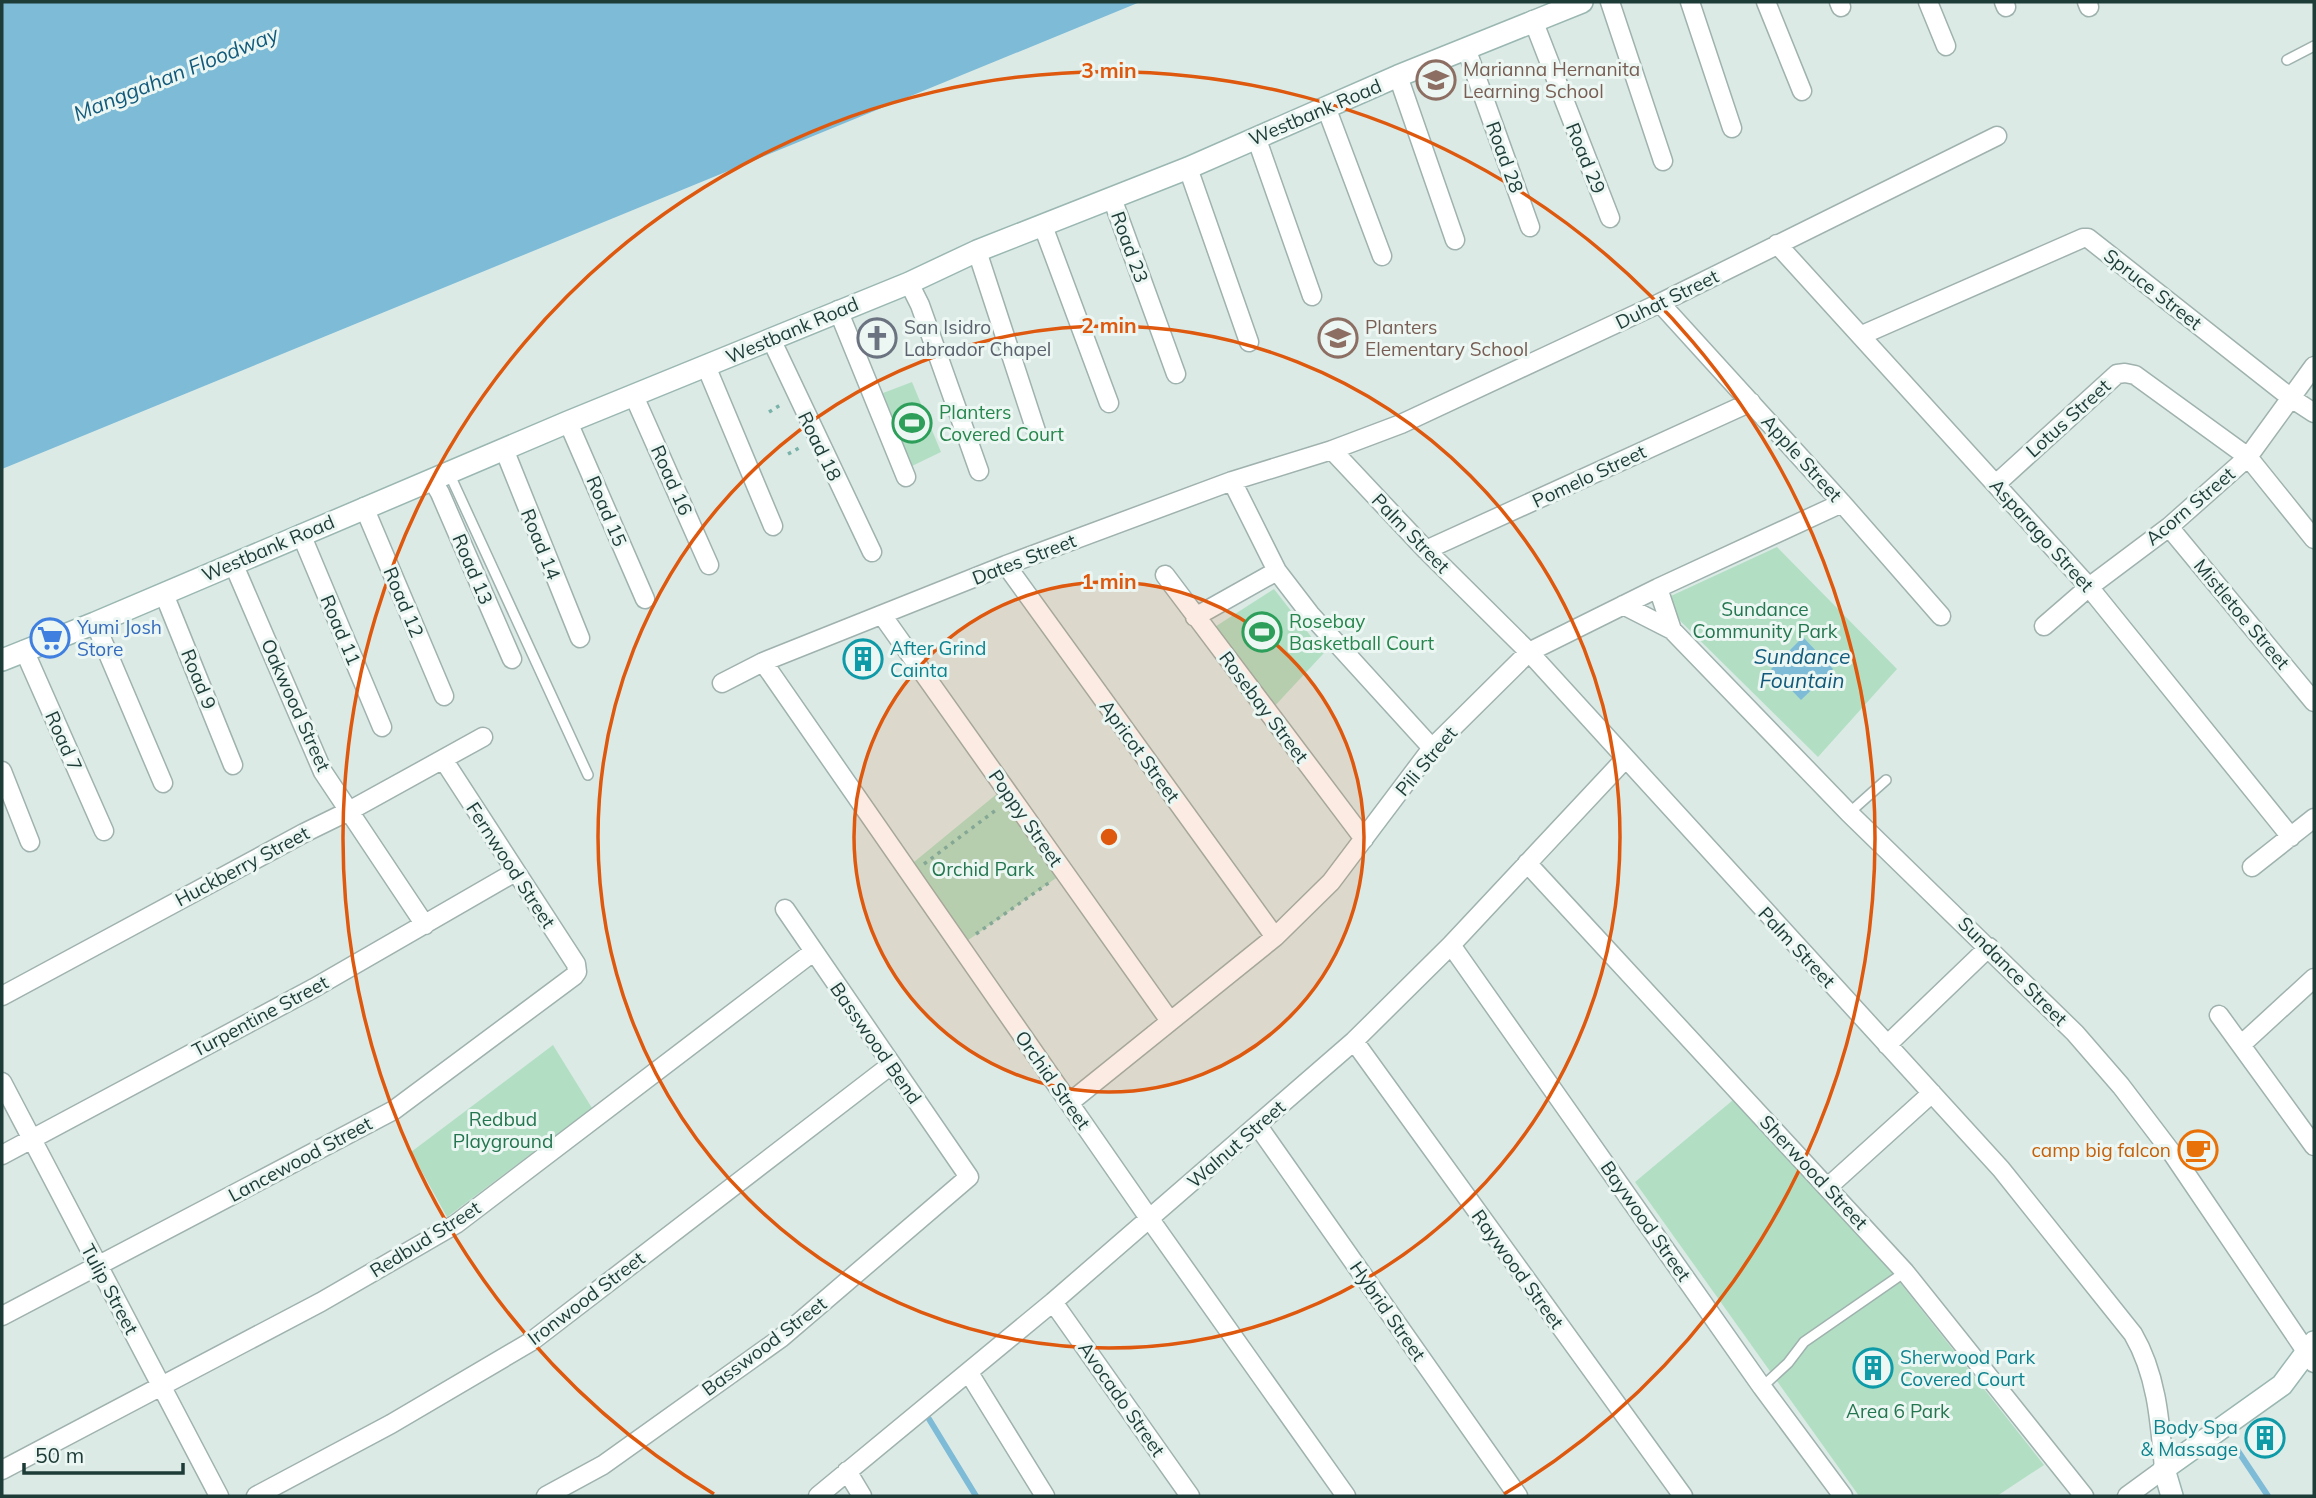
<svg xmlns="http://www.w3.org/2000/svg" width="2316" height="1498" font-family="Mulish,sans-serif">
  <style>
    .green { fill: #b2dfc4 }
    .water { fill: #7dbbd7 }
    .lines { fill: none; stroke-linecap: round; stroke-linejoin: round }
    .stream { stroke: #7dbbd7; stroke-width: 6 }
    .lane-casing { stroke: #9fb2ae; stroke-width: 12 }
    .street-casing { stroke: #9fb2ae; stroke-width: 21 }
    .secondary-casing { stroke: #9ab7b1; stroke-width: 24 }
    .path { stroke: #79b2a8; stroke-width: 3.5; stroke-dasharray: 3.5 5; stroke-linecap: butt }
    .lane { stroke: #fff; stroke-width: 9 }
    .street { stroke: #fff; stroke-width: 18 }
    .secondary { stroke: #fff; stroke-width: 21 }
    .ring { fill: none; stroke: #de580e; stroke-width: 3.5 }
    .labels { text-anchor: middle; stroke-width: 6; stroke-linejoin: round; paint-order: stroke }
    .education-label { font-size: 19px; fill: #785e54; stroke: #ecf7f3; text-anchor: start }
    .street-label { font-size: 19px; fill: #1d3b37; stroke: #ecf7f3 }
    .worship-label { font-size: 19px; fill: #5b616d; stroke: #ecf7f3; text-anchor: start }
    .leisure-label { font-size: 19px; fill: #27864d; stroke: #ecf7f3; text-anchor: start }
    .park-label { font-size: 19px; fill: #23764f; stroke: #ecf7f3 }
    .shop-label { font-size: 19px; fill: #366cbe; stroke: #ecf7f3; text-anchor: start }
    .culture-label { font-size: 19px; fill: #0d838f; stroke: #ecf7f3; text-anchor: start }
    .food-label { font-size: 19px; fill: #c56008; stroke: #ecf7f3; text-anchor: end }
    .water-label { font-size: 21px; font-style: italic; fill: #115a7c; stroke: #ecf7f3 }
    .centre { fill: #de580e; stroke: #ecf7f3; stroke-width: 3.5 }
    .ring-label { font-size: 21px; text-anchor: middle; font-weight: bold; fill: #de580e; stroke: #ecf7f3; stroke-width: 6; stroke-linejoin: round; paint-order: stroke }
  </style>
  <rect width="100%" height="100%" fill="#dceae6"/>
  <path class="green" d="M912 382 941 452 912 466 883 393Z
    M1777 547 1897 669 1818 757 1660 601Z
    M1274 589 1324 653 1271 710 1210 630Z
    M998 793 1059 876 964 943 914 862Z
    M553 1045 592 1108 447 1217 411 1152Z
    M1733 1100 1887 1266 2044 1465 1997 1496H1859L1635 1182Z"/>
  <path class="water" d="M2 2H1140L2 469Z
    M1803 637 1833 669 1801 700 1771 669Z"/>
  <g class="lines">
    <path class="stream" d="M929 1419 976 1496
      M2236 1448 2268 1496"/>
    <g class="lane-casing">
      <path id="lane" d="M2287 60 2314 46
        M449 473 588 775
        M1849 813 1886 780
        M1762 1387 1788 1363 1804 1342 1905 1272"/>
    </g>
    <g class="street-casing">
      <path id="street" d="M1610 2 1663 161
        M1690 2 1732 128
        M1766 2 1802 91
        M1839 2 1841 7
        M1928 2 1946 46
        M2004 2 2006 7
        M2087 2 2089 7
        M1533 20 1610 218
        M1466 48 1530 227
        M1398 76 1455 240
        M1326 107 1382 256
        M1256 137 1312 296
        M1188 168 1249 342
        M1112 198 1176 374
        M1043 226 1109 403
        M1777 244 2089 587 2291 837
        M977 251 1036 431
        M909 283 920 305 979 471
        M1660 303 1842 503 1941 616
        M838 310 906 477
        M1862 335 2083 238H2088L2291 398 2314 413
        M771 339 872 552
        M706 366 773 526
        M634 396 709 565
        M568 422 645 599
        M504 449 580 638
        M1332 450 1426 550 1529 652 2001 1169 2133 1334C2157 1375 2160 1422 2164 1469L2127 1496
        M433 481 440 493 512 659
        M1232 481 1277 571 1310 614 1432 748
        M1996 484 2117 374 2125 373 2135 375 2248 457 2314 539
        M364 507 444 696
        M2169 527 2314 702
        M301 534 382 727
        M1426 550 1751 402
        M233 563 323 772 425 925
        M1006 565 1275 937
        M1165 575 1364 839
        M1658 588 1672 630
        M164 594 233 765
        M1623 605 1672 630 1849 813 2075 1033 2121 1086 2172 1153 2314 1363
        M882 615 1170 1021
        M1195 617 1277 571
        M95 623 163 783
        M2044 626 2089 587 2169 527 2248 457 2314 366
        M24 650 104 831
        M763 662 1149 1218 1346 1496
        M722 683 763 662 1006 565 1232 481 1332 450 1401 424 1660 303 1997 136
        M2 771 30 842
        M1527 863 1905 1272 2084 1496
        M2252 867 2314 818
        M1451 945 1762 1387 1843 1496
        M2 996 304 833 349 811 483 737
        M2219 1015 2314 1146
        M1354 1041 1683 1496
        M2242 1044 2314 978
        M1887 1045 1989 947
        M2 1082 219 1496
        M1069 1103 1275 937 1331 882 1432 748 1529 652 1658 588 1842 503
        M1258 1126 1518 1496
        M2 1155 314 988 515 872
        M1828 1187 1932 1093
        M1053 1302 1190 1496
        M2 1316 394 1110 574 976 577 972 576 964 443 759
        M969 1373 1045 1496
        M2 1470 321 1302 456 1224 813 952
        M847 1471 862 1496
        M256 1496 391 1424 532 1341 891 1065
        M546 1496 603 1465 781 1338 969 1177 785 909
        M818 1496 1053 1302 1354 1041 1451 945 1625 759"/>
    </g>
    <g class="secondary-casing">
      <path id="secondary" d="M2 660 95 623 568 422 909 283 977 251 1188 168 1398 76 1582 2
        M2172 1496 2164 1469 2282 1385 2314 1342"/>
    </g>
    <path class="path" d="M769 412 782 404
      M788 454 801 447
      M924 864 996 810
      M976 934 1050 882"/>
    <use href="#lane" class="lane"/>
    <use href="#street" class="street"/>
    <use href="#secondary" class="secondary"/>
  </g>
  <circle cx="1109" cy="837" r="255" fill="#de580e" fill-opacity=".12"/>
  <g class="ring">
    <circle cx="1109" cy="837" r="255"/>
    <circle cx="1109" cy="837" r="511"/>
    <path d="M714 1494A766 766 0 1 1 1504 1494"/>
  </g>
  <defs>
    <g id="school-ring" transform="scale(2.0125)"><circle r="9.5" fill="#ecf7f3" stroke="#8d6e63" stroke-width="1.5"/><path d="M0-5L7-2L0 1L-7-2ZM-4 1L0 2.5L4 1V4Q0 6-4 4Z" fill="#8d6e63"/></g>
    <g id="church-ring" transform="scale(2.0125)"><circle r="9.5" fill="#ecf7f3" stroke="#6b7280" stroke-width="1.5"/><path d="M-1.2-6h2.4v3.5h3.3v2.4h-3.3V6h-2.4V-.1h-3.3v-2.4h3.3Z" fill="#6b7280"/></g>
    <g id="stadium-ring" transform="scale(2.0125)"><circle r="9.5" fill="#ecf7f3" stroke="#2e9e5b" stroke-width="1.5"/><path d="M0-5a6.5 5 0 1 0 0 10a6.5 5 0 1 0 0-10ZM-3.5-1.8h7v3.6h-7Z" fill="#2e9e5b"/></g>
    <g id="supermarket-ring" transform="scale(2.0125)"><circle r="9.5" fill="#ecf7f3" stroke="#3f7fe0" stroke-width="1.5"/><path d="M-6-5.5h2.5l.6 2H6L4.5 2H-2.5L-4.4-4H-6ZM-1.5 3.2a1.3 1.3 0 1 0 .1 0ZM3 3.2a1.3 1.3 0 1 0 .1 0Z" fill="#3f7fe0"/></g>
    <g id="building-ring" transform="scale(2.0125)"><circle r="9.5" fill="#ecf7f3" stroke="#0f9aa8" stroke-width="1.5"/><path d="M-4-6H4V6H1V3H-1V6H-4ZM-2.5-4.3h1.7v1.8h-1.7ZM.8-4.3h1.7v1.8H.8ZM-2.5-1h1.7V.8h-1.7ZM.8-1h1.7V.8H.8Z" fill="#0f9aa8"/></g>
    <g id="cafe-ring" transform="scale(2.0125)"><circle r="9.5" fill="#ecf7f3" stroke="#e8710a" stroke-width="1.5"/><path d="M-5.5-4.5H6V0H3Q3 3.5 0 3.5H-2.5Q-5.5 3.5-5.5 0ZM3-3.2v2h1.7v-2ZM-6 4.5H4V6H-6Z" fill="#e8710a"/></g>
  </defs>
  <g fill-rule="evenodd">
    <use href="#school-ring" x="1436" y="80"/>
    <use href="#church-ring" x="877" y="338"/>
    <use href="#school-ring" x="1338" y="338"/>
    <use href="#stadium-ring" x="912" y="423"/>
    <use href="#stadium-ring" x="1262" y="632"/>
    <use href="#supermarket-ring" x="50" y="638"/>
    <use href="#building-ring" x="863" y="659"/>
    <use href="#cafe-ring" x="2198" y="1150"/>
    <use href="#building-ring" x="1873" y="1368"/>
    <use href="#building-ring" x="2265" y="1438"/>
  </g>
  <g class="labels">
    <g class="education-label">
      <text x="1463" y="76">Marianna Hernanita<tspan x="1463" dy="22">Learning School</tspan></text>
      <text x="1365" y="334">Planters<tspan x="1365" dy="22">Elementary School</tspan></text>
    </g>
    <g class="street-label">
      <text transform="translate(1315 112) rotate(-23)" y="7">Westbank Road</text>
      <text transform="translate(1505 157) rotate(70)" y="7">Road 28</text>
      <text transform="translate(1586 158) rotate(68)" y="7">Road 29</text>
      <text transform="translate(1130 247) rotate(70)" y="7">Road 23</text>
      <text transform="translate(2153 289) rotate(38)" y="7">Spruce Street</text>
      <text transform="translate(1667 299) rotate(-26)" y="7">Duhat Street</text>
      <text transform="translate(792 330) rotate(-23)" y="7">Westbank Road</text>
      <text transform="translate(2068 418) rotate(-42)" y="7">Lotus Street</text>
      <text transform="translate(820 446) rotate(64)" y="7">Road 18</text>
      <text transform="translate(1802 458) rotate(48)" y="7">Apple Street</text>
      <text transform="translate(1589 476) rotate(-25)" y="7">Pomelo Street</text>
      <text transform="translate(672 480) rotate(66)" y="7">Road 16</text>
      <text transform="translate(2190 506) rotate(-40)" y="7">Acorn Street</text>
      <text transform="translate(607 511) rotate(67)" y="7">Road 15</text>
      <text transform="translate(1411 533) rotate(46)" y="7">Palm Street</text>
      <text transform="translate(2042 535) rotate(48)" y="7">Asparago Street</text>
      <text transform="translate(541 544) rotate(68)" y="7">Road 14</text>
      <text transform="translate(268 548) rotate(-23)" y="7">Westbank Road</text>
      <text transform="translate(1024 559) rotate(-21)" y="7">Dates Street</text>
      <text transform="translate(473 569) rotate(67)" y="7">Road 13</text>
      <text transform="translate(404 602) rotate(67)" y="7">Road 12</text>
      <text transform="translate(2242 614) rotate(50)" y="7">Mistletoe Street</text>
      <text transform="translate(341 630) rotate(67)" y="7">Road 11</text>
      <text transform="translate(199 679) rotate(68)" y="7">Road 9</text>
      <text transform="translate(296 705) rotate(66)" y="7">Oakwood Street</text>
      <text transform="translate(1264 707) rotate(53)" y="7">Rosebay Street</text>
      <text transform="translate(64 741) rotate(66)" y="7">Road 7</text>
      <text transform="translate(1140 751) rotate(54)" y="7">Apricot Street</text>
      <text transform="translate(1426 761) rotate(-50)" y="7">Pili Street</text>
      <text transform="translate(1026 818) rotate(55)" y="7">Poppy Street</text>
      <text transform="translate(511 865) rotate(57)" y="7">Fernwood Street</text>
      <text transform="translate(242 866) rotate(-28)" y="7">Huckberry Street</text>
      <text transform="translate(1797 947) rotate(47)" y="7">Palm Street</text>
      <text transform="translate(2013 971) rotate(45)" y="7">Sundance Street</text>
      <text transform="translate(260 1016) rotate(-28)" y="7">Turpentine Street</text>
      <text transform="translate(876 1043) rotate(55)" y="7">Basswood Bend</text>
      <text transform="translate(1053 1080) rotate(55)" y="7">Orchid Street</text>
      <text transform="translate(1236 1144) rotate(-41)" y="7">Walnut Street</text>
      <text transform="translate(300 1159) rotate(-28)" y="7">Lancewood Street</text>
      <text transform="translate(1814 1172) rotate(47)" y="7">Sherwood Street</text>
      <text transform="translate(1646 1221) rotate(55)" y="7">Baywood Street</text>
      <text transform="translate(425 1239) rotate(-32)" y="7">Redbud Street</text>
      <text transform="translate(1518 1269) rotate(54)" y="7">Raywood Street</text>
      <text transform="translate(110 1289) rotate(62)" y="7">Tulip Street</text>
      <text transform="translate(586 1298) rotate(-37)" y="7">Ironwood Street</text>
      <text transform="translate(1388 1311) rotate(55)" y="7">Hybrid Street</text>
      <text transform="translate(764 1346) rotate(-37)" y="7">Basswood Street</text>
      <text transform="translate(1122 1399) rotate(55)" y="7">Avocado Street</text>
    </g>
    <g class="worship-label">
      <text x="904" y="334">San Isidro<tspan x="904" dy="22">Labrador Chapel</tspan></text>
    </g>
    <g class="leisure-label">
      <text x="939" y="419">Planters<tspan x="939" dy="22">Covered Court</tspan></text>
      <text x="1289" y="628">Rosebay<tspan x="1289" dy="22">Basketball Court</tspan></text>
    </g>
    <g class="park-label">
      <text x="1765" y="616">Sundance<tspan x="1765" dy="22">Community Park</tspan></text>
      <text x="983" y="876">Orchid Park</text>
      <text x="503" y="1126">Redbud<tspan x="503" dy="22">Playground</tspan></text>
      <text x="1898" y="1418">Area 6 Park</text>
    </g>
    <g class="shop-label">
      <text x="77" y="634">Yumi Josh<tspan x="77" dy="22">Store</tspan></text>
    </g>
    <g class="culture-label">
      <text x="890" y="655">After Grind<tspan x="890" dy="22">Cainta</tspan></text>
      <text x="1900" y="1364">Sherwood Park<tspan x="1900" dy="22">Covered Court</tspan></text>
      <text x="2238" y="1434" text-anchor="end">Body Spa<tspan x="2238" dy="22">&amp; Massage</tspan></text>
    </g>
    <g class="food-label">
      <text x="2171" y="1157">camp big falcon</text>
    </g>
    <g class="water-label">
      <text transform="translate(176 74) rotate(-22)" y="7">Manggahan Floodway</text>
      <text x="1802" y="664">Sundance<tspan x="1802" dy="24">Fountain</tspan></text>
    </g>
  </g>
  <circle cx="1109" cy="837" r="10" class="centre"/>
  <g class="ring-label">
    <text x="1109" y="78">3 min</text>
    <text x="1109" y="333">2 min</text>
    <text x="1109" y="589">1 min</text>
  </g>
  <rect width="2316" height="1498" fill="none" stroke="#1d3b37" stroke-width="7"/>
  <path d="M24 1463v10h159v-10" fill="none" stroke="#1d3b37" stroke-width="3.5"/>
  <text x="35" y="1463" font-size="21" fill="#1d3b37" stroke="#ecf7f3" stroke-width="5" paint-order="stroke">50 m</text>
</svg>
